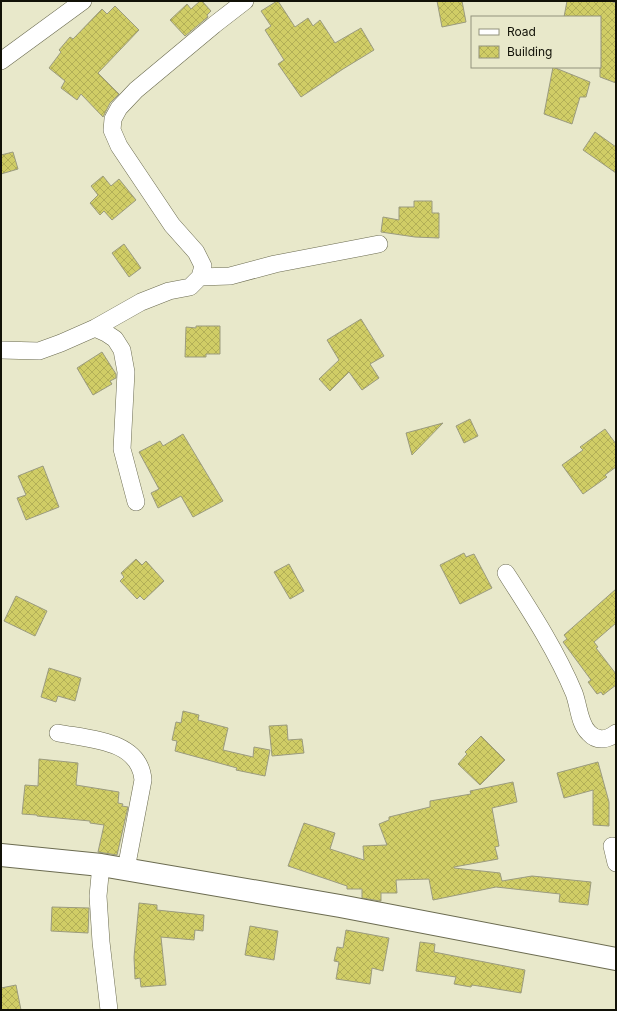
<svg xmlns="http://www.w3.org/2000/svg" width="617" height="1011" font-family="Inter,sans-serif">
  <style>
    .building { fill: url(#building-cross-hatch); stroke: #9b9b7f }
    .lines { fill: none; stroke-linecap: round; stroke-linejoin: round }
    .street-casing { stroke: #6b6b50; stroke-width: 18 }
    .secondary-casing { stroke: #6b6b50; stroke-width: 24 }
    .street { stroke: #fff; stroke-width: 17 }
    .secondary { stroke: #fff; stroke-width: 22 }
  </style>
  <defs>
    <pattern id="building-cross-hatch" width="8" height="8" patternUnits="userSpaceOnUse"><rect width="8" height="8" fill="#d0cd66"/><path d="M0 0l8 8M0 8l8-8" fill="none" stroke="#b2af57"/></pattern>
  </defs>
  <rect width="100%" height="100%" fill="#e8e8ca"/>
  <path class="building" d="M200 1H202L211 11 207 15 208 17 185 36 170 20 187 4 191 9Z
    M277 1H278L295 27 308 18 313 26 320 20 335 43 361 28 374 50 343 69 301 97 278 64 284 60 265 30 271 26 261 11Z
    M437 1H462L466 22 442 27Z
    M567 1H610L616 3V83L600 77V17H564Z
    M115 6 139 30 98 73 119 94 110 103 103 117 81 94 77 100 61 88 65 81 49 68 61 52 59 50 70 37 73 39 102 9 107 14Z
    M553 67 590 82 586 97H580L572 124 544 114Z
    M595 132 616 147V173L583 150Z
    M13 152 18 169 1 174V155Z
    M103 176 111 186 119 179 136 200 112 220 104 211 100 215 90 203 98 195 91 186Z
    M414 201H432V213H439V238L415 237 381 232 383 217 399 220V207H414Z
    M124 244 141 268 129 277 112 253Z
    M361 319 384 356 370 364 379 378 362 390 349 372 330 391 319 379 339 360 327 340Z
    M196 326H220V354H206V357H185L186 327 196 328Z
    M102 352 116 374V378L110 381 112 384 93 395 77 368Z
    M470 419 478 436 464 443 456 426Z
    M443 423 412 455 406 433Z
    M605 429 616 444V467L605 475 607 477 583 494 562 465 583 450 580 447Z
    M183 434 223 501 193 517 181 496 158 508 151 493 159 489 139 452 160 441 163 446Z
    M43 466 59 507 26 520 17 498 26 495 18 476Z
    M464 553 466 557 474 554 492 588 460 604 440 565Z
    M136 559 142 565 146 561 164 581 144 600 140 596 137 599 120 581 124 577 121 573Z
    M289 564 304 591 290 599 274 572Z
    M616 589V623L594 642 598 647 596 648 616 674V685L603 695 601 692 597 694 588 682 591 680 563 642 567 639 564 635Z
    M16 596 47 611 35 636 4 621Z
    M49 668 81 678 75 701 58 696 56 702 41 697Z
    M183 711 199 715 198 720 228 728 223 750 253 757 254 747 270 750 265 776 236 770 237 768 175 751 177 741 172 740 176 722 181 723Z
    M287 725 288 740 302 739 304 753 272 756 269 726Z
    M481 736 505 760 480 785 458 764 467 754 465 752Z
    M39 759 78 763 76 785 119 792 118 803 123 804 122 806 128 807 117 855 98 852 104 825 90 823V821L37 816V815L22 814 25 785 38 786Z
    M598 762 609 802V826L593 825V790L564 798 557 773Z
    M513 782 517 802 492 808 499 846 495 847 498 859 454 867V868L500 873 502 881 532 876 591 882 588 905 559 902 560 894 496 887 433 900 429 879 396 880 397 893H381V901H380L362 898V889H347V886L288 866 304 823 335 833 330 849 364 860 363 846 387 845 379 824 389 820V817L430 807V801L471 794 470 791Z
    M139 903 157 905V910L204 915 203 931 195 930 194 940 161 937 166 985 141 987 140 978 135 979 134 957Z
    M52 907 89 908 88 933 51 931Z
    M250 926 278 931 274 960 245 955Z
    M346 930 389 938 383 971 372 968 370 984 336 979 339 962 334 961 337 947 343 948Z
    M420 942 435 944 434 952 525 970 521 993 485 987 472 985 471 987 454 984 456 977 416 971Z
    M16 985 21 1010H1V988Z"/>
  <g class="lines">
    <g class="street-casing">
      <path id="street" d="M1 61 83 1
        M200 277 230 276 275 264 379 244
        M95 328 106 333 115 339 122 350 126 372 122 449 136 502
        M1 350 39 351 61 343 95 328 141 302 169 291 190 287 200 277 203 266 196 252 172 225 119 146 112 130 113 119 119 108 136 90 214 25 245 1
        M506 573C531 612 556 650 574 693 579 706 579 724 589 733 597 742 607 740 616 733
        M58 733C89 739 140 740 143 780L126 869
        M612 846 616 863
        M101 865 98 896 101 942 109 1010"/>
    </g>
    <g class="secondary-casing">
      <path id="secondary" d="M1 855 101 865 340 906 616 959"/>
    </g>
    <use href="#street" class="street"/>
    <use href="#secondary" class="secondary"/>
  </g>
  <rect width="617" height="1011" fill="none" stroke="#111107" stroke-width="4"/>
  <rect x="471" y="16" width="130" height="52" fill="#e8e8ca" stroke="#92927c"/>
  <rect x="479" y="29" width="20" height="6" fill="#ffffff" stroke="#92927c"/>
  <text x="507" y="36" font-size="12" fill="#111107">Road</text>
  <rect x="479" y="46" width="20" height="12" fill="url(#building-cross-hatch)" stroke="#92927c"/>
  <text x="507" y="56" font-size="12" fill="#111107">Building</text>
</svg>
